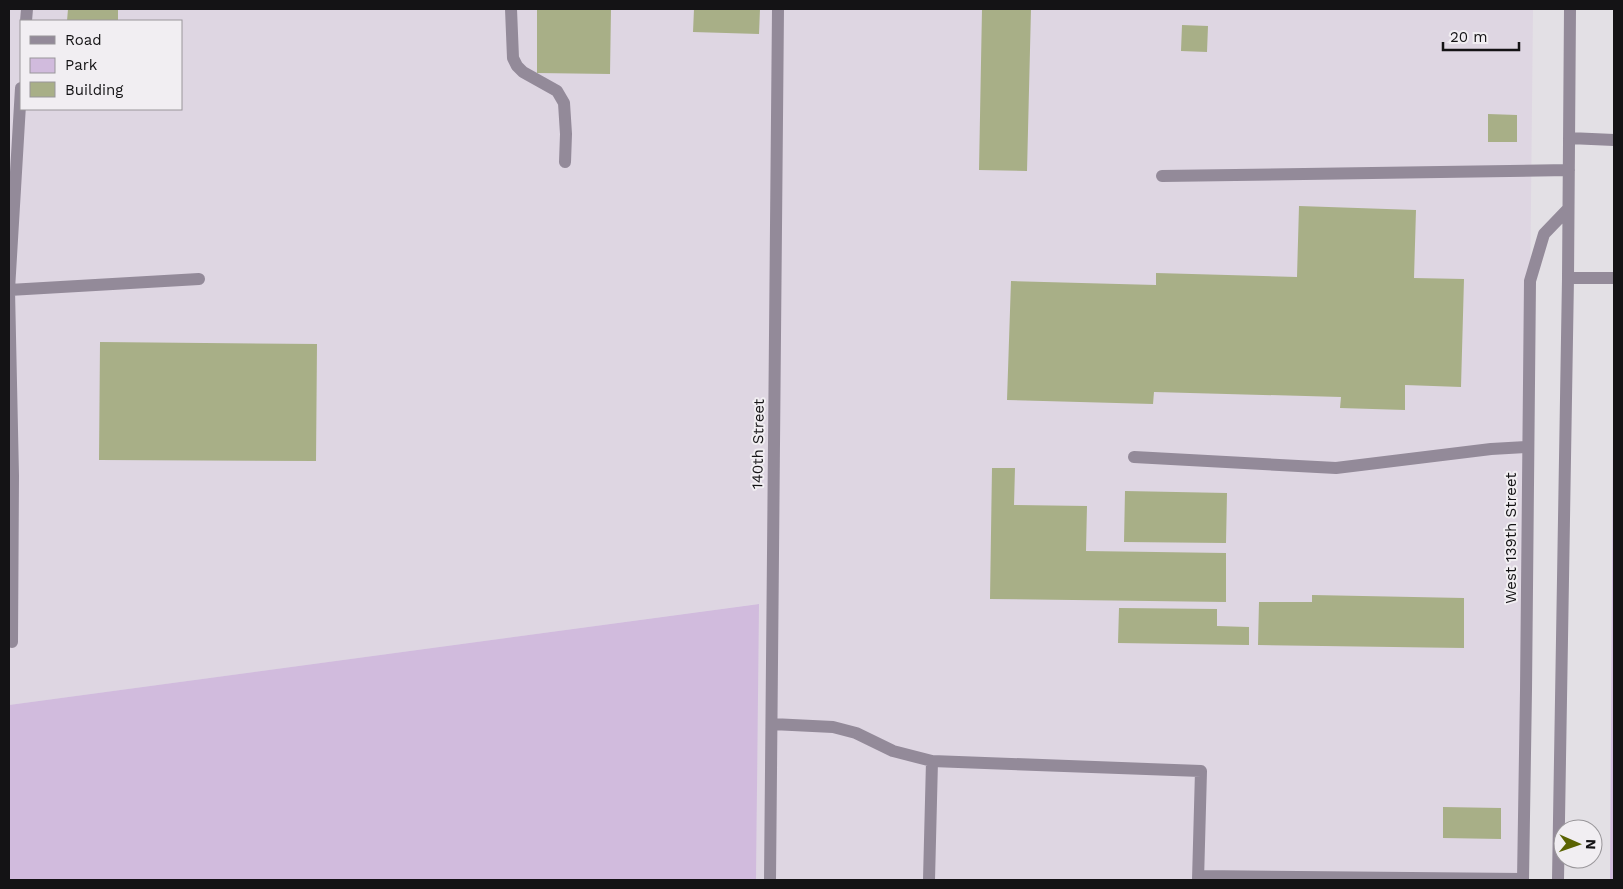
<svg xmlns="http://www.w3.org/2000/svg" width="1623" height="889" font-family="'Work Sans',sans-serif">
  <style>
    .built { fill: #ded6e2; fill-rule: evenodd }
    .green { fill: #d1bbdd }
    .building { fill: #a8af87 }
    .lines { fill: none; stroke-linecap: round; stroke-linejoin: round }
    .minor { stroke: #938a99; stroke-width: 12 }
    .labels { text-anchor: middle; stroke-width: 4; stroke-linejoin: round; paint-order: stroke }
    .street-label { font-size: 15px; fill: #141315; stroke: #f1eef2 }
  </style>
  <rect width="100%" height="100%" fill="#e3e0e5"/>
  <path class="built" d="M9 9H1533L1524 880H756L758 604 9 705ZM21 21H181V109H21Z"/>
  <path class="green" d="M1614 286V880H1610Z
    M759 604 756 880H9V705Z"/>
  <path class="building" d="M68 9H118V21H67Z
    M537 9H611L610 74 537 73Z
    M694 9H760L759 34 693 32Z
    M982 9H1031L1027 171 979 170Z
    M1182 25 1208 26 1207 52 1181 51Z
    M1488 114 1517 115V142H1488Z
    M1299 206 1416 210 1414 278 1464 279 1461 387 1405 385V410L1340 408 1341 397 1154 392 1153 404 1007 400 1011 281 1156 285V273L1297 277Z
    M100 342 317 344 316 461 99 460Z
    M992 468H1015L1014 505 1087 506 1086 551 1226 553V602L990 599Z
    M1125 491 1227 493 1226 543 1124 542Z
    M1312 595 1464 598V648L1258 645 1259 602H1312Z
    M1119 608 1217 609V626L1249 627V645L1118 643Z
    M1443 807 1501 808V839L1443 838Z"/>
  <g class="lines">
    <path class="minor" d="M511 9 513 58 517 66 523 72 557 91 564 103 566 134 565 162
      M26 21 27 9
      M1569 138 1614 140
      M1162 176 1569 170
      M1568 278H1614
      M9 290 199 279
      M1134 457 1336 468 1491 449 1528 447
      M12 642 13 476 9 290 21 88
      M772 724 833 727 856 733 893 751 932 761 1201 771 1198 880
      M1198 876 1523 879
      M770 880 778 9
      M929 880 932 761
      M1523 880 1526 690 1530 281 1544 234 1568 209
      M1558 880 1568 278 1570 9"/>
  </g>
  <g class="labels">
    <g class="street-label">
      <text transform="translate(758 444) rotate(-89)" y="5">140th Street</text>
      <text transform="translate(1511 538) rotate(-90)" y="5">West 139th Street</text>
    </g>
  </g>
  <rect width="1623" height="889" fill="none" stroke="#141315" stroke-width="20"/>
  <rect x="20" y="20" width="162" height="90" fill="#f1eef2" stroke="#99969a"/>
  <rect x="30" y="36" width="25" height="8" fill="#938a99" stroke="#99969a"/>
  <text x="65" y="45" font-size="15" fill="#141315">Road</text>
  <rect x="30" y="58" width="25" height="15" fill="#d1bbdd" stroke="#99969a"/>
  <text x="65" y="70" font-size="15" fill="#141315">Park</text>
  <rect x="30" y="82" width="25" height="15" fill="#a8af87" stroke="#99969a"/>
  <text x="65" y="95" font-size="15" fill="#141315">Building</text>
  <g transform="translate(1578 844) rotate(92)"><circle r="24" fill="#f1eef2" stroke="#99969a"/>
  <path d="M0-4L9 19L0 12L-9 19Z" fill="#5a6302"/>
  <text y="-8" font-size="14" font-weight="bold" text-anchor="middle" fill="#141315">N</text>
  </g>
  <path d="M1443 42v8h76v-8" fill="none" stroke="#141315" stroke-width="2.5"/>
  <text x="1450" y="42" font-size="15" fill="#141315" stroke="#f1eef2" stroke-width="4" paint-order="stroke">20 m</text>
</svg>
